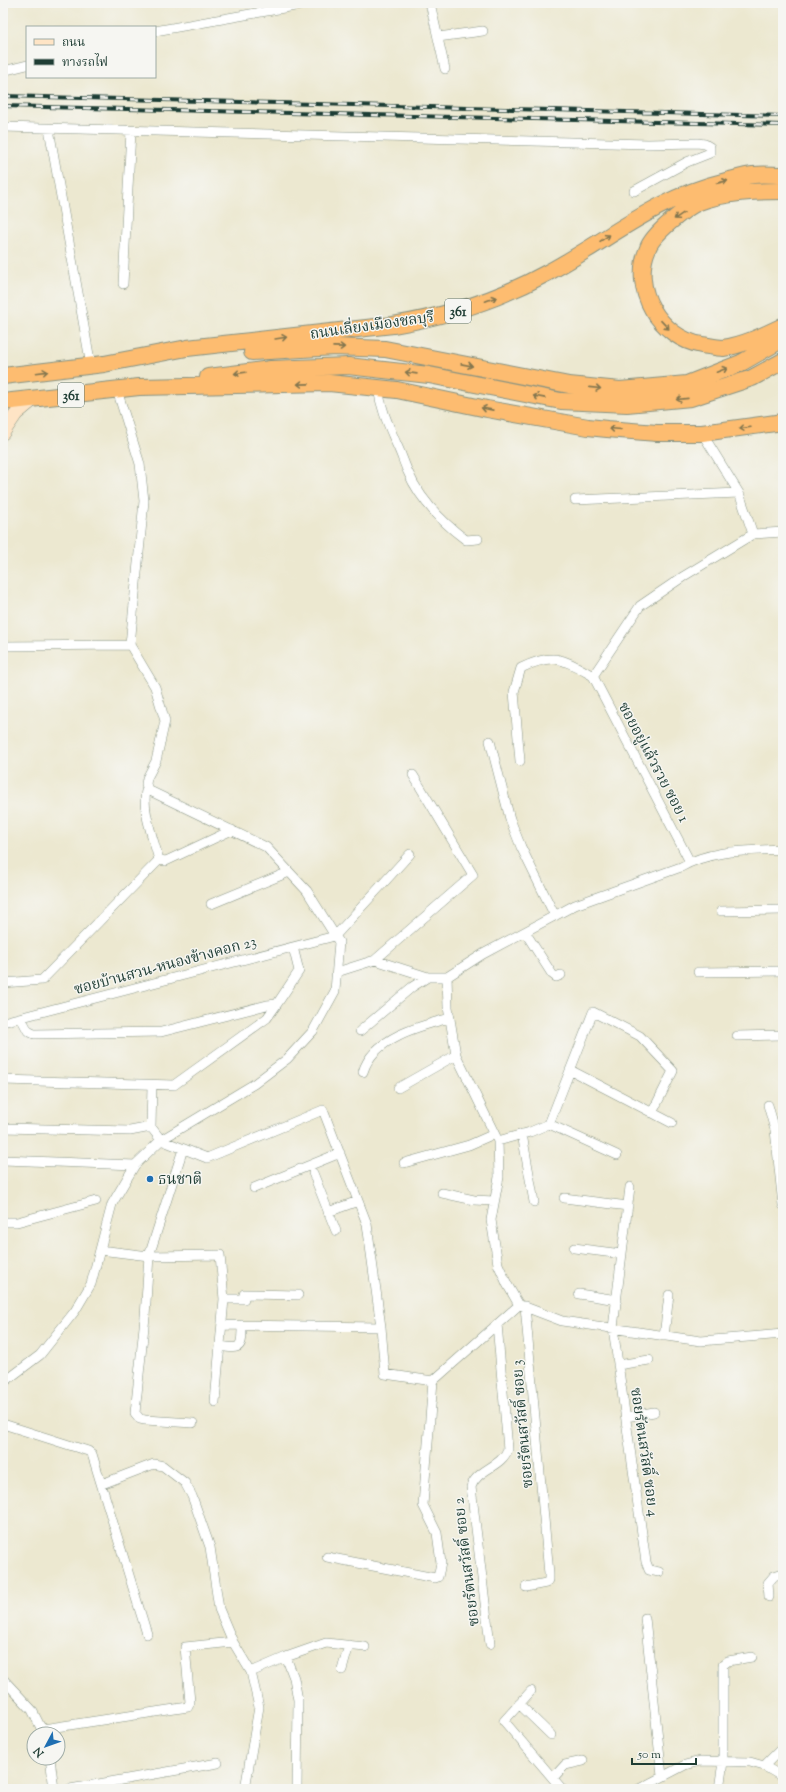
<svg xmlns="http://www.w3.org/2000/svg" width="786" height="1792" font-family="'Sorts Mill Goudy','Noto Serif Thai',serif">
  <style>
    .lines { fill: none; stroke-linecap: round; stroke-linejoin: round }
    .minor-casing { stroke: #869282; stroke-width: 10 }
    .secondary-casing { stroke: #869282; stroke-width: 14 }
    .trunk-casing { stroke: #869282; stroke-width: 18 }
    .minor { stroke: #fff; stroke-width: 9 }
    .secondary { stroke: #fee4c5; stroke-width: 13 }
    .trunk { stroke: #fdbc6f; stroke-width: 16 }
    .rail-casing { stroke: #1f3d34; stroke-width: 4 }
    .rail { stroke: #f6f6f2; stroke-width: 2.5; stroke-dasharray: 8; stroke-linecap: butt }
    .oneway { stroke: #83764f }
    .poi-dot { fill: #1f6fb2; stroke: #f6f6f2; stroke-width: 1.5 }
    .labels { text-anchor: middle; stroke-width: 3; stroke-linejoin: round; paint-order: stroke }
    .shield { fill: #f6f6f2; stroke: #60746d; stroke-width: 1 }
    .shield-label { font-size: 14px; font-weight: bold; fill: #1f3d34 }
    .street-label { font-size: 15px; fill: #1f3d34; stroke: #f6f6f2 }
    .poi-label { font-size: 15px; fill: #1f3d34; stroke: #f6f6f2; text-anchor: start }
  </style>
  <rect width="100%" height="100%" fill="#f6f6f2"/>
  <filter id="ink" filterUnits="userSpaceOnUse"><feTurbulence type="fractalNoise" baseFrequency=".025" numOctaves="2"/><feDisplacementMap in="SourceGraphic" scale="8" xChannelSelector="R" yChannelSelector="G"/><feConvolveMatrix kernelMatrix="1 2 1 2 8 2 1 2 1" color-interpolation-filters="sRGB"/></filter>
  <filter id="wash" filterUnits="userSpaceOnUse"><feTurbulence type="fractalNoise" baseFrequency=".012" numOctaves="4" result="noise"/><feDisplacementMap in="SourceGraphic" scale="16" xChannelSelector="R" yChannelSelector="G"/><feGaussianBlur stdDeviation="0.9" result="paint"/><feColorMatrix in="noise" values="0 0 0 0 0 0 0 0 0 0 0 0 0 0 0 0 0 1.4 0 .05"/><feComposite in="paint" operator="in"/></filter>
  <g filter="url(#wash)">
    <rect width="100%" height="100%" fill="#ece8d0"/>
  </g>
  <g filter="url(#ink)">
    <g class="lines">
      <g class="minor-casing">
        <path id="minor" d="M430 3 445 69
          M155 31 312 3
          M438 37 483 31
          M3 71 27 65
          M3 127 648 144 697 143 705 144 710 147V153L687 162 634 191
          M49 129 91 366
          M123 284 131 131
          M378 388C381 409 388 424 396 443 401 453 404 463 408 472 420 500 442 522 466 540L478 539
          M702 433 739 493 753 534
          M575 500 739 493
          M3 646 130 645
          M593 676 640 606 684 576 753 534 783 532
          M593 676 690 862
          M490 741 510 819 521 847 555 916
          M520 761 514 692 521 668C555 652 563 659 593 676
          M147 787C140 807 154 840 159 860
          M782 849 783 863
          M159 860 166 861 232 830
          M211 904 289 872
          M721 911 783 910
          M525 932 552 974 556 977 561 975
          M335 936 410 854
          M375 960 473 875 413 775
          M337 972 375 960 428 977H447L483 954 575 905 681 867C712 849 749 851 783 849
          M698 972 783 971
          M447 977 448 1007 456 1055 498 1141 499 1177 491 1220 498 1264 507 1284 519 1305
          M3 983 42 980 159 860
          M21 1018 28 1031 34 1034 161 1032 267 1005 277 1004 299 971 293 947
          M3 1022 335 936
          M360 1031 412 987 428 977
          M737 1036 783 1035
          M570 1070 672 1123
          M363 1072C373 1038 419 1026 450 1018
          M3 1080 174 1085 267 1018 277 1004
          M398 1088 456 1055
          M768 1105 775 1130 783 1205
          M549 1124 617 1155
          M151 1127 152 1085
          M3 1128 130 1131 151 1127 161 1140 207 1158 323 1110 367 1224 381 1327 385 1374 433 1381 519 1305
          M522 1134 534 1202
          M498 1141 530 1132 549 1124 593 1012 640 1036 673 1071 652 1113
          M183 1149 149 1256 145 1317 135 1413 140 1419 145 1420 193 1423
          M3 1160 135 1165
          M404 1163 469 1145 494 1134
          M313 1173 336 1231
          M630 1187 613 1328 646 1562 649 1570 659 1572
          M254 1188 340 1153
          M442 1193 474 1200 494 1201
          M564 1198 628 1206
          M328 1212 358 1201
          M3 1222H17L96 1201
          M574 1248 622 1254
          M100 1250 149 1256 220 1255 224 1299 215 1402
          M579 1294 617 1300
          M224 1299H244V1294L298 1295
          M520 1305 562 1321 701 1341 783 1334
          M525 1306 549 1574V1580L546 1583 526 1587
          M222 1325 381 1327
          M664 1336 669 1295
          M220 1346C242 1350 242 1347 242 1325
          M618 1365 649 1360
          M3 1383 40 1355 75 1311 91 1284 112 1204 135 1165 161 1140 254 1084 287 1059 313 1031 335 991 339 942 307 891 266 847 148 790 146 784 147 778 156 761 165 721 155 687 130 645 144 501 140 464 117 390
          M626 1417 654 1412
          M3 1424 88 1451 92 1454 147 1634
          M102 1484 154 1464 163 1466 185 1483 192 1496 210 1547 219 1609 233 1642
          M327 1557 435 1578 438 1577 441 1563 437 1533 423 1505 433 1381
          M769 1597 768 1583 774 1576 783 1573
          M645 1618 662 1776
          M490 1644 471 1487C477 1469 502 1467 508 1449L497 1324
          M286 1657 294 1678 298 1700 297 1789
          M342 1670 349 1645
          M251 1672 286 1657 326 1643 365 1647
          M3 1679 32 1710 44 1734
          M531 1691 504 1721 562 1789
          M519 1704 551 1735
          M43 1729 188 1707 190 1702 185 1647 233 1642 251 1672 259 1707 245 1789
          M50 1758 54 1789
          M764 1766 783 1747
          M553 1778 565 1765 583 1761
          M70 1789 218 1763
          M639 1789 685 1765 700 1761 750 1762 764 1766 783 1777
          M719 1789 723 1762V1665L728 1661 752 1657"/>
      </g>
      <g class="secondary-casing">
        <path id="secondary" d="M3 433 16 414 34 399"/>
      </g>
      <g class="trunk-casing">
        <path id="trunk" d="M783 191C755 191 726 192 699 202 685 208 653 234 648 248 630 289 660 338 702 345 709 346 717 348 723 348 744 345 764 335 783 326
          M252 352 335 347 385 349 569 385 620 390 687 384 741 363 783 339
          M3 376 104 364 187 348 393 325C447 316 498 300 547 273 609 240 655 198 726 181 735 179 744 176 753 175 763 174 773 175 783 175
          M208 377 271 369 348 366 429 375 561 401 627 404 691 398 752 378 783 361
          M3 402 139 387 329 383 397 390 487 409 588 427 607 429 657 433H702L783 422"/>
      </g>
      <use href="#minor" class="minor"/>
      <use href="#secondary" class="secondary"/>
      <use href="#trunk" class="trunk"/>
      <g class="rail-casing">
        <path id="rail" d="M3 96 783 116
          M3 106 783 125"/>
      </g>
      <use href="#rail" class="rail"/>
    </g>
    <defs><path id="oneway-shaft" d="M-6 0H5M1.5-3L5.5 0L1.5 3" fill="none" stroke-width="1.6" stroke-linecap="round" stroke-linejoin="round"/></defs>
    <g class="oneway">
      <use href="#oneway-shaft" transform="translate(722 182) rotate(-13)"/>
      <use href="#oneway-shaft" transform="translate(679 216) rotate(146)"/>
      <use href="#oneway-shaft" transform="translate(605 238) rotate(-34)"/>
      <use href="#oneway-shaft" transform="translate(491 299) rotate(-21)"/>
      <use href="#oneway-shaft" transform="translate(665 325) rotate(47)"/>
      <use href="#oneway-shaft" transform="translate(281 338) rotate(-9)"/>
      <use href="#oneway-shaft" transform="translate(339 347) rotate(1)"/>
      <use href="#oneway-shaft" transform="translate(467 365) rotate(11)"/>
      <use href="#oneway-shaft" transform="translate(722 370) rotate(-21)"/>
      <use href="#oneway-shaft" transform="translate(42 372) rotate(-7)"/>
      <use href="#oneway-shaft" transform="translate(240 373) rotate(173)"/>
      <use href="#oneway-shaft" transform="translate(411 373) rotate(-172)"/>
      <use href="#oneway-shaft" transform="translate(303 384) rotate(179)"/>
      <use href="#oneway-shaft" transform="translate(595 388) rotate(6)"/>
      <use href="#oneway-shaft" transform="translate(539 397) rotate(-169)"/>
      <use href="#oneway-shaft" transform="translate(682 399) rotate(174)"/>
      <use href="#oneway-shaft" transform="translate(487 409) rotate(-169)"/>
      <use href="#oneway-shaft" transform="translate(745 428) rotate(173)"/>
      <use href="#oneway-shaft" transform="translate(615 429) rotate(-175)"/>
    </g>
  </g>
  <circle class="poi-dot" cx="150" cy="1179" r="4"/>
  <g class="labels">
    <g class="shield">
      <rect x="445" y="299" width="26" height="24" rx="3"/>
      <rect x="58" y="383" width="26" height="24" rx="3"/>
    </g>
    <g class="shield-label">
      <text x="458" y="316">361</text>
      <text x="71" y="400">361</text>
    </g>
    <g class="street-label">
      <text transform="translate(372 325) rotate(-8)" y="5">ถนนเลี่ยงเมืองชลบุรี</text>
      <text transform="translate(654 762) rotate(62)" y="5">ซอยอยู่แล้วรวย ซอย 1</text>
      <text transform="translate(165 965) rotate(-15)" y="5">ซอยบ้านสวน-หนองข้างคอก 23</text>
      <text transform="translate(522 1424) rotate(-95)" y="5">ซอยรัตนสวัสดิ์ ซอย 3</text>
      <text transform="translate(645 1452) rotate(82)" y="5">ซอยรัตนสวัสดิ์ ซอย 4</text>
      <text transform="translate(466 1562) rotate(-97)" y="5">ซอยรัตนสวัสดิ์ ซอย 2</text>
    </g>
    <g class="poi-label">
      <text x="158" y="1184">ธนชาติ</text>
    </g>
  </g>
  <rect width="786" height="1792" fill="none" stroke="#f6f6f2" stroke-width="16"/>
  <rect x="26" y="26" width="130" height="52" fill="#f6f6f2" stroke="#a0aca6"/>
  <rect x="34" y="39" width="20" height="6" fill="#fee4c5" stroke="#a0aca6"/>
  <text x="62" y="46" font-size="12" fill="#1f3d34">ถนน</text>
  <rect x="34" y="59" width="20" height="6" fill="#1f3d34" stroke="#a0aca6"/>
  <text x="62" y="66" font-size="12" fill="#1f3d34">ทางรถไฟ</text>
  <g transform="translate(46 1746) rotate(229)"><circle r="19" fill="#f6f6f2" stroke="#a0aca6"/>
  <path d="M0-3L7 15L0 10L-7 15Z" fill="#1f6fb2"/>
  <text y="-6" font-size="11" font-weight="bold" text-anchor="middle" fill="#1f3d34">N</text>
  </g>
  <path d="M632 1758v6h64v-6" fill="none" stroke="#1f3d34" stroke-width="2"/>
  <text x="638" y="1758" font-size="12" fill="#1f3d34" stroke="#f6f6f2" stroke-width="3" paint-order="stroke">50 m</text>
</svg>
